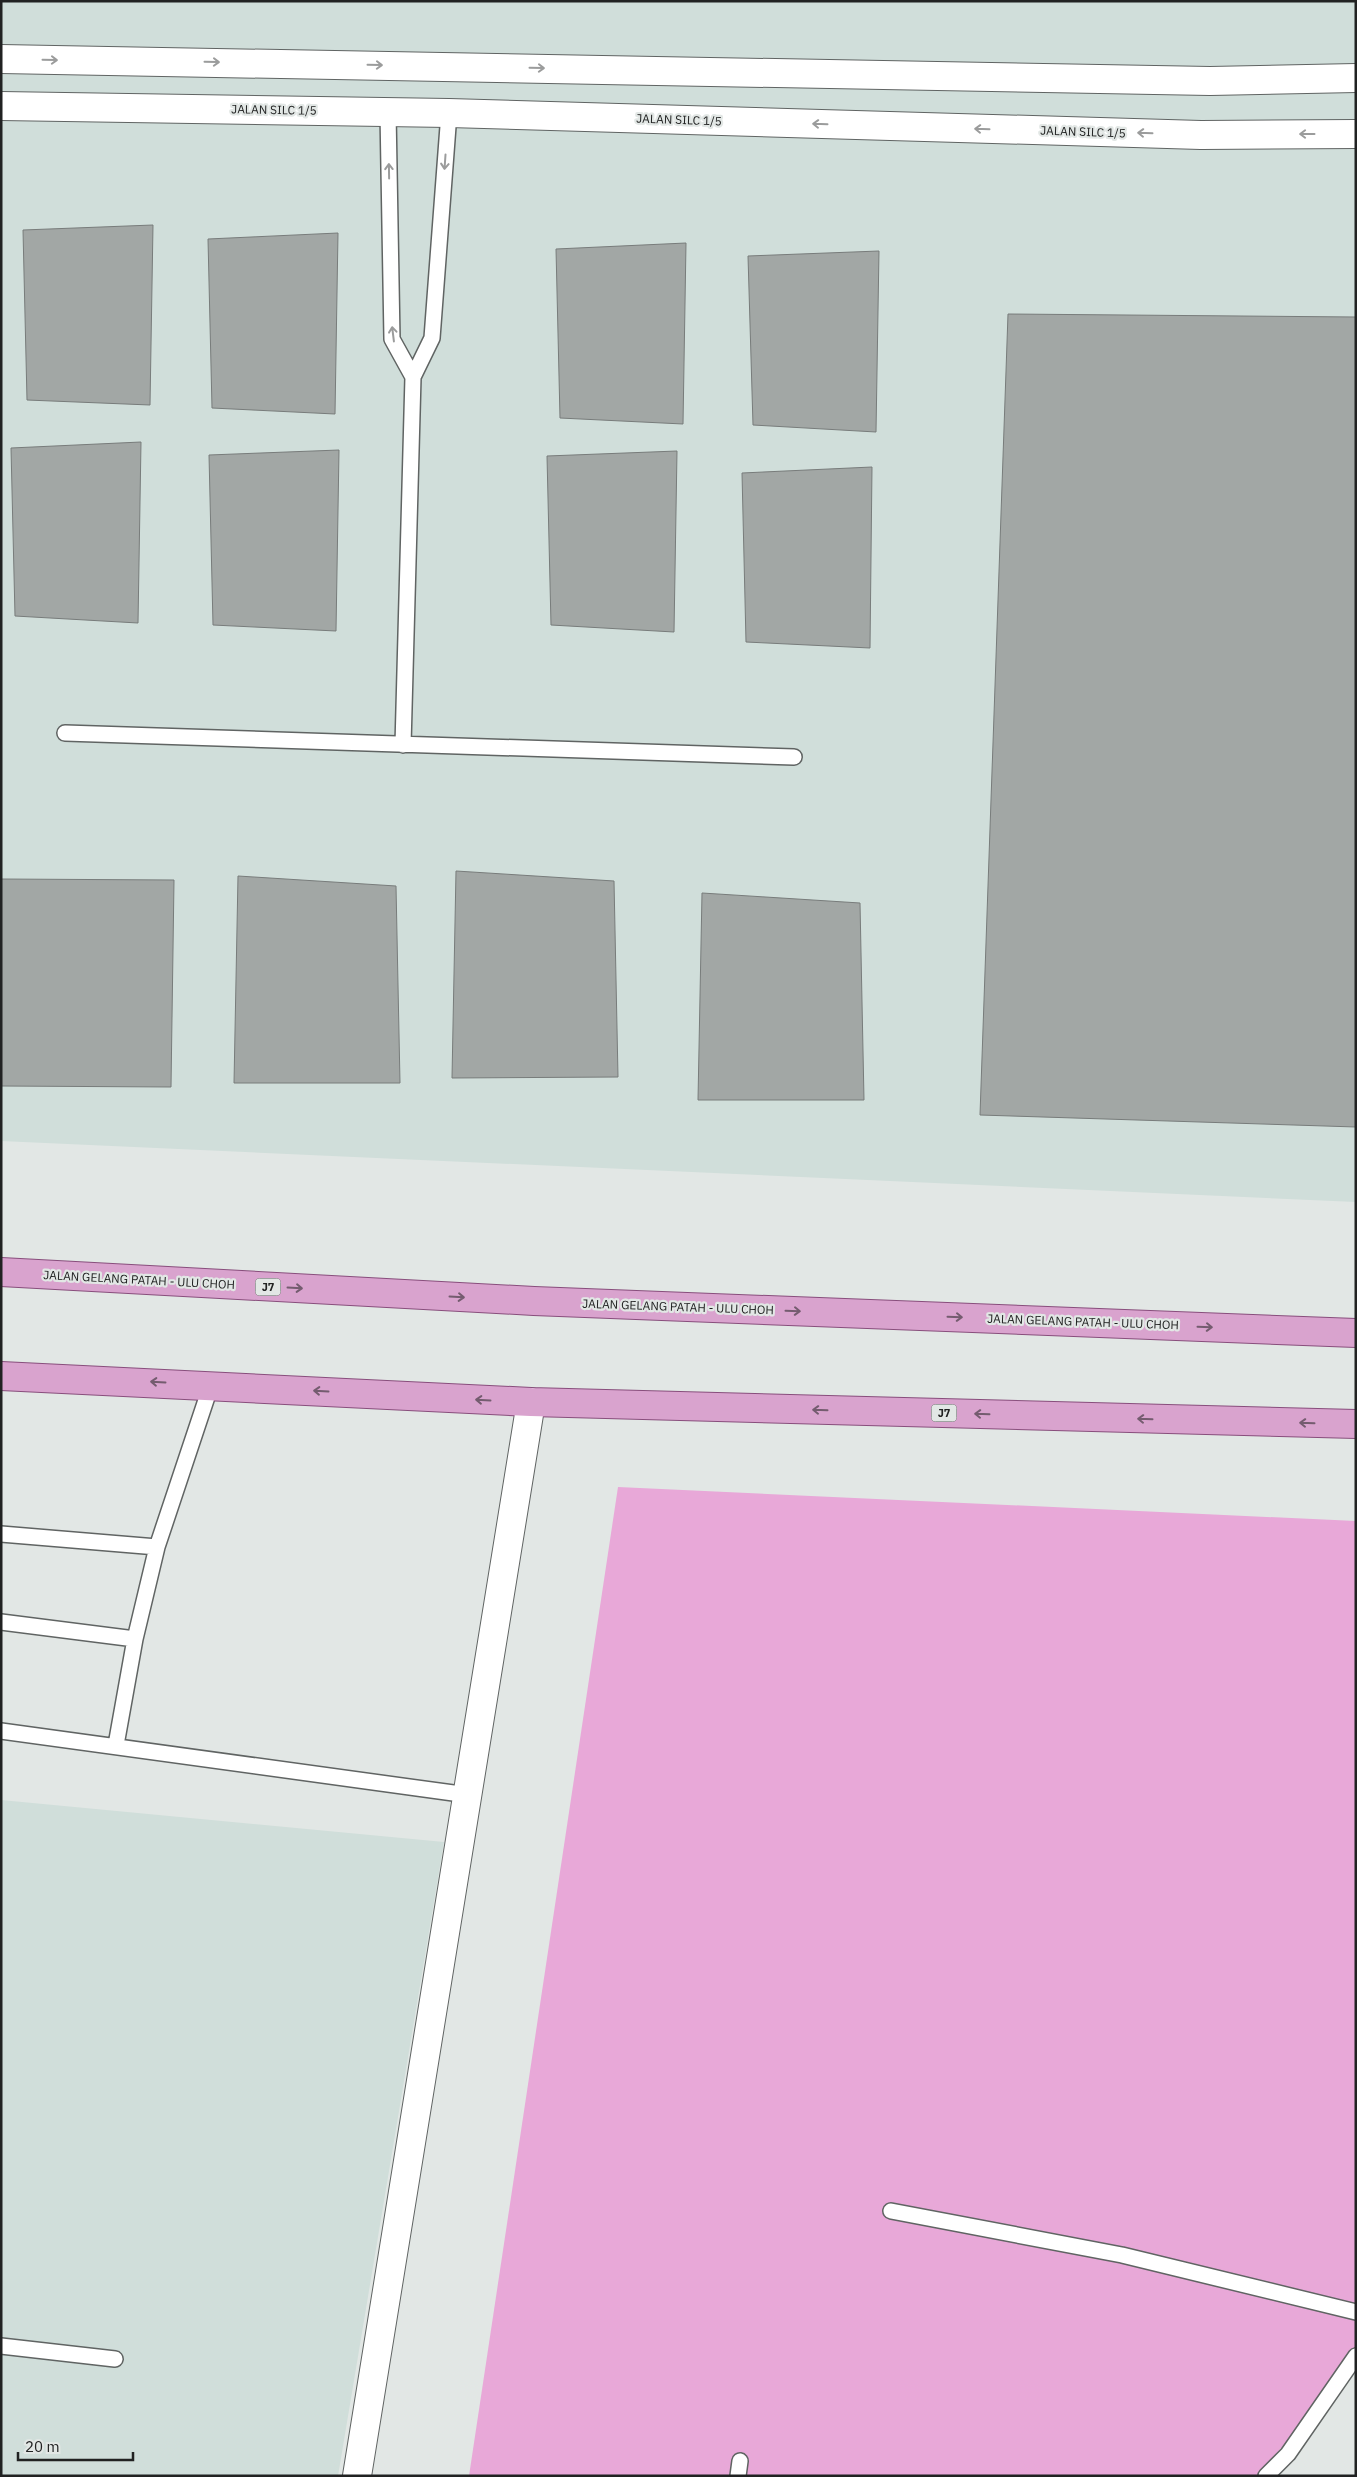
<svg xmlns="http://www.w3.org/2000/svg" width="1357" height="2477" font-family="'IBM Plex Sans',sans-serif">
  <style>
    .built { fill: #d0deda }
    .green { fill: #e8a8d8 }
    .building { fill: #a2a7a5; stroke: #787c7b }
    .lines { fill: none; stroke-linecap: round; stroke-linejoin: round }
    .lane-casing { stroke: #606463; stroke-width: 18 }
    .street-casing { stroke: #606463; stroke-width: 30 }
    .secondary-casing { stroke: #606463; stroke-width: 30 }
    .primary-casing { stroke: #884e7c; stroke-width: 30 }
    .lane { stroke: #fff; stroke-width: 15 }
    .street { stroke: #fff; stroke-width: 28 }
    .secondary { stroke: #fff; stroke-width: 28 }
    .primary { stroke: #d9a3ce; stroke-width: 28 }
    .oneway { stroke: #9b9c9c }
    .oneway2 { stroke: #745c6f }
    .labels { text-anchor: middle; stroke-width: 4.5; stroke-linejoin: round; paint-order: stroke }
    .shield { fill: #e2e7e5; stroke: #5b5d5c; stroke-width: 1 }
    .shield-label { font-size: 11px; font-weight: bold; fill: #212222 }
    .street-label { font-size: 12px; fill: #212222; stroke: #e2e7e5 }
  </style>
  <rect width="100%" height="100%" fill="#e2e7e5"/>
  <path class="built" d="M1 1H1356V1202L1 1141Z
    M1 1800 444 1842 338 2476H1Z"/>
  <path class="green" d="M618 1487 1356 1521V2354L1311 2415 1256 2476H469Z"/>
  <path class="building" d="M153 225 150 405 27 400 23 230Z
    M338 233 335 414 212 408 208 239Z
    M686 243 683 424 560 418 556 249Z
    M879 251 876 432 753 425 748 256Z
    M1008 314 1356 317V1127L980 1115Z
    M141 442 138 623 15 616 11 448Z
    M339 450 336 631 213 625 209 455Z
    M677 451 674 632 551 625 547 456Z
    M872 467 870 648 746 642 742 473Z
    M456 871 614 881 618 1077 452 1078Z
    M238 876 396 886 400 1083H234Z
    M1 879 174 880 171 1087 1 1086Z
    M702 893 860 903 864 1100H698Z"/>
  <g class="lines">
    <g class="lane-casing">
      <path id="lane" d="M388 112 392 339 413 377
        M65 733 794 757
        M403 745 413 377 432 338 449 113
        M1 1534 157 1547
        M1 1622 135 1639
        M1 1731 468 1795
        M116 1745 135 1639 157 1547 211 1385
        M891 2211 1122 2255 1356 2312
        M1 2346 115 2359
        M738 2476 740 2461
        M1266 2476 1288 2454 1356 2356"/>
    </g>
    <g class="street-casing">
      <path id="street" d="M357 2476 531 1402"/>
    </g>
    <g class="secondary-casing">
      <path id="secondary" d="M1 59 1210 81 1356 78
        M1 106 449 113 1201 135 1356 134"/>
    </g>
    <g class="primary-casing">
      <path id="primary" d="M1 1272 534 1301 1356 1333
        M1 1376 531 1402 1356 1424"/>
    </g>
    <use href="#lane" class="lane"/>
    <use href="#street" class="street"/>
    <use href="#secondary" class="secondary"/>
    <use href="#primary" class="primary"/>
  </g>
  <defs><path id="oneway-shaft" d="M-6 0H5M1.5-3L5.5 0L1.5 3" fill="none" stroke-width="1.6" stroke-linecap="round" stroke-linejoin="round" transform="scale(1.25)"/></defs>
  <g class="oneway">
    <use href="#oneway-shaft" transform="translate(50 60) rotate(1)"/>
    <use href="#oneway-shaft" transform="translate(212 62) rotate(1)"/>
    <use href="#oneway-shaft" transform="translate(375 65) rotate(1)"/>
    <use href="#oneway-shaft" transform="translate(537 68) rotate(1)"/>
    <use href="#oneway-shaft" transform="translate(820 124) rotate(-178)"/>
    <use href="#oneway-shaft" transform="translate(982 129) rotate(-178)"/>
    <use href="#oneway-shaft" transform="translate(1145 133) rotate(-178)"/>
    <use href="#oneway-shaft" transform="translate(1307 134) rotate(180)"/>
    <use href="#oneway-shaft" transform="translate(445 162) rotate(94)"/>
    <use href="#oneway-shaft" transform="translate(389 171) rotate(-91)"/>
    <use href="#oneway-shaft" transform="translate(393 334) rotate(-97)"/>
  </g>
  <g class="oneway2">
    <use href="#oneway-shaft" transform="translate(295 1288) rotate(3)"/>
    <use href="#oneway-shaft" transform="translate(457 1297) rotate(3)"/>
    <use href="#oneway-shaft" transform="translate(793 1311) rotate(2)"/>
    <use href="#oneway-shaft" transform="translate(955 1317) rotate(2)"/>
    <use href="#oneway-shaft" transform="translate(1205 1327) rotate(2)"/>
    <use href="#oneway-shaft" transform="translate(158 1382) rotate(-177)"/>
    <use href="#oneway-shaft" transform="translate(321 1391) rotate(-177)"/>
    <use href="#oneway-shaft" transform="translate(483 1400) rotate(-177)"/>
    <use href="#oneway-shaft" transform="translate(820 1410) rotate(-178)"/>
    <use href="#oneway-shaft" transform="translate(982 1414) rotate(-178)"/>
    <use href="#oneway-shaft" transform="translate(1145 1419) rotate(-178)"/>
    <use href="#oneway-shaft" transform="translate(1307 1423) rotate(-178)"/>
  </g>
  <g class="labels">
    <g class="shield">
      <rect x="255.5" y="1278.5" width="25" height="17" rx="4"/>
      <rect x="931.5" y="1404.5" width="25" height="17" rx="4"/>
    </g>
    <g class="shield-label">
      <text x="268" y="1291">J7</text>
      <text x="944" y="1417">J7</text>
    </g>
    <g class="street-label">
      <text transform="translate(274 110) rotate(1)" y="4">JALAN SILC 1/5</text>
      <text transform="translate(679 120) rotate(2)" y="4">JALAN SILC 1/5</text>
      <text transform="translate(1083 132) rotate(2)" y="4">JALAN SILC 1/5</text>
      <text transform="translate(139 1280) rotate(3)" y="4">JALAN GELANG PATAH - ULU CHOH</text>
      <text transform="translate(678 1307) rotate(2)" y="4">JALAN GELANG PATAH - ULU CHOH</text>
      <text transform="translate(1083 1322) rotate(2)" y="4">JALAN GELANG PATAH - ULU CHOH</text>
    </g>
  </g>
  <rect width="1357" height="2477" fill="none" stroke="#212222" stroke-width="5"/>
  <path d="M18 2452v8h115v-8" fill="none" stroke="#212222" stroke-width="2.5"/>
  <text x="25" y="2452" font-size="15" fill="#212222" stroke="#e2e7e5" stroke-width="4" paint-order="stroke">20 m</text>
</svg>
